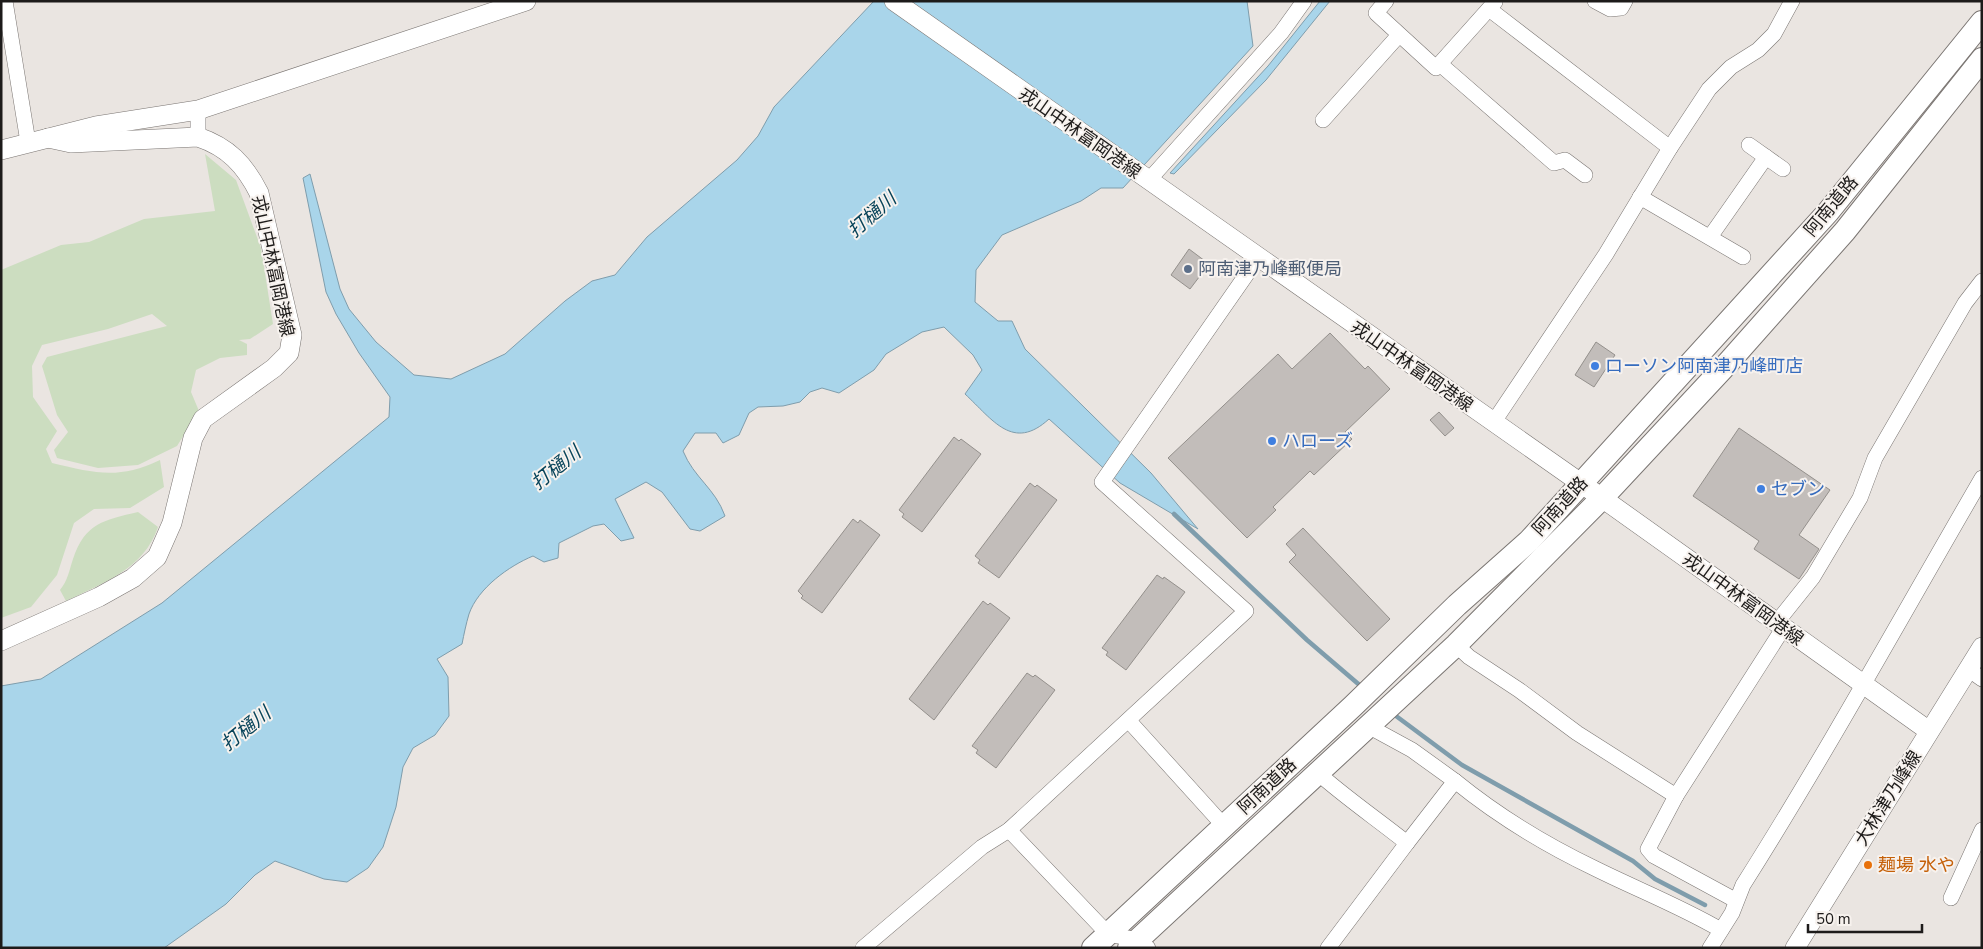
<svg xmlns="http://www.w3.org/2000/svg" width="1983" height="949" viewBox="0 0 1983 949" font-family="'Nunito Sans','Noto Sans JP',sans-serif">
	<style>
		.green { fill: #ccddc0 }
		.water { fill: #a9d5ea; stroke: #7f9dac }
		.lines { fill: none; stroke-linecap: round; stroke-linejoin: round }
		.stream { stroke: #7f9dac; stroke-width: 4.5 }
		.building { fill: #c2bdba; stroke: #94908c }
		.minor-casing { stroke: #7a7572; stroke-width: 16 }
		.major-casing { stroke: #7a7572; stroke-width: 20 }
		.highway-casing { stroke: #7a7572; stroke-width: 24 }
		.minor { stroke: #fff; stroke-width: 15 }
		.major { stroke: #fff; stroke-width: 19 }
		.highway { stroke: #fff; stroke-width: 22 }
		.service-dot { fill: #5c6f8a; stroke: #f7f2ee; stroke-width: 2 }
		.shop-dot { fill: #3f7fe0; stroke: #f7f2ee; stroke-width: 2 }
		.food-dot { fill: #e8710a; stroke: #f7f2ee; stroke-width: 2 }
		.labels { text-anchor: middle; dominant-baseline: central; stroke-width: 4; stroke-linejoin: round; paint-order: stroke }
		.street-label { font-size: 18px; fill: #1d1b1a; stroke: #f7f2ee }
		.service-label { font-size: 18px; fill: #4e5e75; stroke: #f7f2ee; text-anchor: start }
		.shop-label { font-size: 18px; fill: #366cbe; stroke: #f7f2ee; text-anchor: start }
		.food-label { font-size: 18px; fill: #c56008; stroke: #f7f2ee; text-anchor: start }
		.water-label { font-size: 19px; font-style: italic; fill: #074359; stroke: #f7f2ee }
	</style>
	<rect width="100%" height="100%" fill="#eae5e1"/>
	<g class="green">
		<path d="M 205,154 L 236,180 L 261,248 L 273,324 L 250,339 L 239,340 L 247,344 L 247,355 L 220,358 L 196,370 L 191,392 L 199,411 L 177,446 L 138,465 L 98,468 L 57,458 L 54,450 L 68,432 L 57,415 L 42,366 L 47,357 L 167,326 L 152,314 L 108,329 L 42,345 L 32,366 L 33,397 L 57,431 L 46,449 L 52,463 C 95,473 118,480 160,460 L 164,487 L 130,508 L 94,509 L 74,523 L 57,575 L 31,607 L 1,618 L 1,270 L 61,245 L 89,242 L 144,219 L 215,211 Z"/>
		<path d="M 138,512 L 158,527 C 144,569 103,583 66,601 L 60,590 C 68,580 69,571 73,559 C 85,523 104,520 138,512 Z"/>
	</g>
	<g class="water">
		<path d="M 874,1 L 1247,1 L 1253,46 L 1123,188 L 1101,188 L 1081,201 L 1002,235 L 976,270 L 975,302 L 998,321 L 1012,321 L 1025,349 L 1151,473 L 1198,529 L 1120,483 L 1049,419 C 1013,452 993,420 965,394 L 982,370 L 973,355 L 944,327 L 922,332 L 886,354 L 874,370 L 839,393 L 822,388 L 810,392 L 800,402 L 783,406 L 758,407 L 749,413 L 739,435 L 723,443 L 716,433 L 695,433 L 683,451 C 694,478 715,488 725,516 L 700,531 L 690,529 L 662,492 L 646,482 L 615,499 L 634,538 L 621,541 L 604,524 L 593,526 L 559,543 L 558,558 L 544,562 L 533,556 C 509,566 478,588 469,614 C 466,624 464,634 462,644 L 437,659 L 448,677 L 449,716 L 435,735 L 413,748 L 403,767 L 396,807 L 383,847 L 368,868 L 347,882 L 324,879 L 275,861 L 255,875 L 226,904 L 164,948 L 1,948 L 1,686 L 41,679 L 162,603 L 389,417 L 390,397 L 359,353 L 336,314 L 326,292 L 303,178 L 310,174 L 340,289 L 349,309 L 376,342 L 414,375 L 451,379 L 505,354 L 565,301 L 592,281 L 615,275 L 647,237 L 737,160 L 758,136 L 774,107 Z"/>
		<path d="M 1320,1 L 1330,1 L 1266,80 L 1174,174 L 1170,173 L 1268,66 Z"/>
	</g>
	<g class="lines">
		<g class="stream">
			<path d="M 1174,514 L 1307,640 L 1363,688"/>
			<path d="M 1392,713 L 1462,765 L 1633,861 L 1655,879 L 1705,905"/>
		</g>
	</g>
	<g class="building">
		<path d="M 1189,249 L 1209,264 L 1190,289 L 1171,275 Z"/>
		<path d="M 1330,333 L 1365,369 L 1368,366 L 1390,389 L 1345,432 L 1352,439 L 1314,475 L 1310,471 L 1273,507 L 1276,510 L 1247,538 L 1168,458 L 1278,354 L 1292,369 Z"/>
		<path d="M 1596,342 L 1615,355 L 1594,387 L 1575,375 Z"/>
		<path d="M 1439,412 L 1454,428 L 1445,436 L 1430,420 Z"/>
		<path d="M 1739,428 L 1830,490 L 1799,535 L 1819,549 L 1799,579 L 1754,549 L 1759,541 L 1693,496 Z"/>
		<path d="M 954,437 L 959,441 L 961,439 L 981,454 L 922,532 L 902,517 L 904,514 L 899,510 Z"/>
		<path d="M 1030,483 L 1035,487 L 1037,485 L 1057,500 L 999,578 L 978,563 L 980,560 L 975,556 Z"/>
		<path d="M 853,519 L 858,523 L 860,520 L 880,535 L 822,613 L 801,598 L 803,596 L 798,591 Z"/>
		<path d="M 1303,528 L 1390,619 L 1367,641 L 1289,562 L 1296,555 L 1286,544 Z"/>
		<path d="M 1157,575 L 1163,579 L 1164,577 L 1185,592 L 1126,670 L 1106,655 L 1108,652 L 1102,648 Z"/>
		<path d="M 983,601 L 988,605 L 990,603 L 1010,618 L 934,720 L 909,699 Z"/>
		<path d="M 1027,673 L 1033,677 L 1035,675 L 1055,690 L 996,768 L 976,753 L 978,750 L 972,746 Z"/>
	</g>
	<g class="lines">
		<g class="minor-casing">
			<g id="minor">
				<path d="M 5,1 L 28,142"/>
				<path d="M 1386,1 L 1376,13 L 1436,68 L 1495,2"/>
				<path d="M 1595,1 L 1610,9 L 1621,8 L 1625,1"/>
				<path d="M 1489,9 L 1670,148"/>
				<path d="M 1440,64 L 1554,163 L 1565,160 L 1585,175"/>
				<path d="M 198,110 L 198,137"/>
				<path d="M 1323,120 L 1399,35"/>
				<path d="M 1749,145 L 1783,169"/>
				<path d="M 1148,181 L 1281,33 L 1304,1"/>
				<path d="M 1640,197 L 1743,257"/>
				<path d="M 1710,237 L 1766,157"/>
				<path d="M 1493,423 L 1606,254 L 1670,148 L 1709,89 L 1731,67 L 1758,50 L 1774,34 L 1792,1"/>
				<path d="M 1777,622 L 1813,577 L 1860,498 L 1875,458 L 1965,303 L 1982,281"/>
				<path d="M 1456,645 L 1469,657 L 1519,690 L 1577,733 L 1676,796 L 1784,627"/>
				<path d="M 1968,669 L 1982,679"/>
				<path d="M 1129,721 L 1224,826"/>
				<path d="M 1368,726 L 1412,750 L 1455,781 L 1407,843"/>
				<path d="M 1318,773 C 1346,798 1377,819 1407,843 L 1328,948"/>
				<path d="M 1455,781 C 1498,816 1544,844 1594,868 C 1636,889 1680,906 1721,930"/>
				<path d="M 1676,796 L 1648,849 L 1654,856 L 1735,900"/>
				<path d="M 1009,830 L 1108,934 L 1138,940 L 1148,948"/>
				<path d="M 1951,898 L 1982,830"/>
				<path d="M 863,948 L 982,847 L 1009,830 L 1246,611 L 1102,482 L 1258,258"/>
				<path d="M 1710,948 L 1732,913 L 1743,885 C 1827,752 1903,614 1982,478"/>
			</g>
		</g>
		<g class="major-casing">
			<g id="major">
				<path d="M 894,1 L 1602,498 L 1929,731"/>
				<path d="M 1,150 L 96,126 L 198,110 L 526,1"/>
				<path d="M 1,641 L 99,597 L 133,578 L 157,557 L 172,523 L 193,438 L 203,419 L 274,368 L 289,353 L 292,335 L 259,193 C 245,165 228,147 198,137 L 71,143 L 48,138"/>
				<path d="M 1795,948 L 1982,647"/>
			</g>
		</g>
		<g class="highway-casing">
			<g id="highway">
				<path d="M 1093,948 L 1353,706 L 1457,605 L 1529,541 L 1828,212 L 1982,22"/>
				<path d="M 1129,948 L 1456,645 L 1602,498 L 1727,364 L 1845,231 L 1982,59"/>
			</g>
		</g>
		<use href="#minor" class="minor"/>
		<use href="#major" class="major"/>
		<use href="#highway" class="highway"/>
	</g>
	<circle class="service-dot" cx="1188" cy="269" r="5"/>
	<g class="shop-dot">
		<circle cx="1595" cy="366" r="5"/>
		<circle cx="1272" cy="441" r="5"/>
		<circle cx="1761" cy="489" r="5"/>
	</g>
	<circle class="food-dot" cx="1868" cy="865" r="5"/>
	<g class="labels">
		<g class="street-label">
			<text transform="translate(1080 133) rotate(35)">戎山中林富岡港線</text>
			<text transform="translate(1831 206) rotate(-50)">阿南道路</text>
			<text transform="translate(273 266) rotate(78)">戎山中林富岡港線</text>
			<text transform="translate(1412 366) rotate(35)">戎山中林富岡港線</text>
			<text transform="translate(1560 506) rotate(-48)">阿南道路</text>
			<text transform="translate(1743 599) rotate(36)">戎山中林富岡港線</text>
			<text transform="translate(1267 786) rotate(-43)">阿南道路</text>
			<text transform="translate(1888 798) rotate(-58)">大林津乃峰線</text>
		</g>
		<g class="service-label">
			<text x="1198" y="269">阿南津乃峰郵便局</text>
		</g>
		<g class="shop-label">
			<text x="1605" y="366">ローソン阿南津乃峰町店</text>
			<text x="1282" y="441">ハローズ</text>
			<text x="1771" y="489">セブン</text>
		</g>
		<g class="food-label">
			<text x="1878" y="865">麺場 水や</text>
		</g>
		<g class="water-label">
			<text transform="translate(872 215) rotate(-41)">打樋川</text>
			<text transform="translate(556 468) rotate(-39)">打樋川</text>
			<text transform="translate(246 729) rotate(-39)">打樋川</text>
		</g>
	</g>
	<rect width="1983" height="949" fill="none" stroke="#1d1b1a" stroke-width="5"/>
	<path d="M1808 924v8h114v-8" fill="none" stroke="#1d1b1a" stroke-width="2.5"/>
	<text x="1816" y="924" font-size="15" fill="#1d1b1a" stroke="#f7f2ee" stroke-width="4" paint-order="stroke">50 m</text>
</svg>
